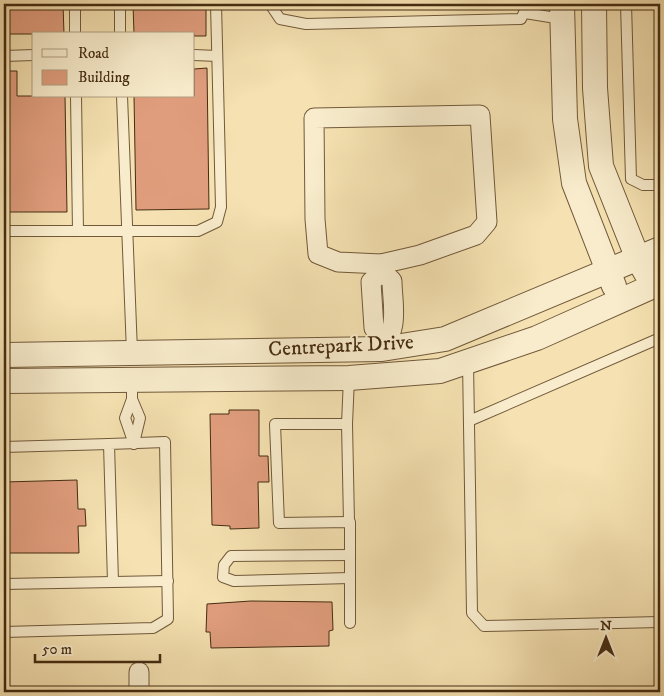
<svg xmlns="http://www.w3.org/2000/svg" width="664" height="696" viewBox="0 0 664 696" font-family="'IM FELL DW Pica',serif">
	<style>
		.building { fill: #e09d7d; stroke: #452c12 }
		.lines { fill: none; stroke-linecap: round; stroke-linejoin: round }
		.service-casing { stroke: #71593a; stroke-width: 12 }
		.minor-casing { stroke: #71593a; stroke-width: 21 }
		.tertiary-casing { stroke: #71593a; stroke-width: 26 }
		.service { stroke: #f8eccc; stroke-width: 10 }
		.minor { stroke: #f8eccc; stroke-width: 19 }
		.tertiary { stroke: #f8eccc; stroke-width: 24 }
		.labels { text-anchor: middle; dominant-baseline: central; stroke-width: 4; stroke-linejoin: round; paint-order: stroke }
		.street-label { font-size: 21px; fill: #452c12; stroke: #f8eccc }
	</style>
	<rect width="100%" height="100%" fill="#f5e1b1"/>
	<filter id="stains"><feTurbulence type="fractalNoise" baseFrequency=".004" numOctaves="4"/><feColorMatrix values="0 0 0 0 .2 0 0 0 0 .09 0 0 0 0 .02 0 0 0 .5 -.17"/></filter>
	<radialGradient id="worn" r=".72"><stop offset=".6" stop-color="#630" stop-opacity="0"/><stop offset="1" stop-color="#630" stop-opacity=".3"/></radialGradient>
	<g class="building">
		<path d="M 4,4 L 63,4 L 64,34 L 4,34 Z"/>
		<path d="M 133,4 L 206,4 L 206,36 L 194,36 L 194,34 L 134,34 Z"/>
		<path d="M 207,68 L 209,209 L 136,210 L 134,96 L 194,96 L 194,69 Z"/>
		<path d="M 4,71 L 17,71 L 17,96 L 65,96 L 67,212 L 4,212 Z"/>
		<path d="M 229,410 L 259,410 L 259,456 L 268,456 L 269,482 L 258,482 L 259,528 L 230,529 L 230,526 L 212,525 L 210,414 L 229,414 Z"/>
		<path d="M 77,480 L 78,509 L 85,509 L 86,526 L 78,526 L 79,553 L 4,553 L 4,482 Z"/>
		<path d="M 251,601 L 332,602 L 333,630 L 329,631 L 329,646 L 211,648 L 210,632 L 206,632 L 207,604 Z"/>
	</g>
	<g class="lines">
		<g class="service-casing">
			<g id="service">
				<path d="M 75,4 L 75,34"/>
				<path d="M 120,4 L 120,34"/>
				<path d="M 270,4 L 280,19 L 306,24 L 521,19 L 528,4"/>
				<path d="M 626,4 L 631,179 L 643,185 L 660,185"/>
				<path d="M 525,13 L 562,19"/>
				<path d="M 194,55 L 217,56"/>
				<path d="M 4,56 L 34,55"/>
				<path d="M 76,96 L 78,231"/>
				<path d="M 122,96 L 132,352"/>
				<path d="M 4,231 L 198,231 L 217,222 L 221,207 L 216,4"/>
				<path d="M 468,362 L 472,613 L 484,626 L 660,622"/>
				<path d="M 349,378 L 347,424 L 275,424 L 279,523 L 350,522 L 350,623"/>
				<path d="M 132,380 L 132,399 L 125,418 L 134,444"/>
				<path d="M 132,399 L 140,418 L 134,443"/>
				<path d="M 469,421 L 660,338"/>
				<path d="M 347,424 L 349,522"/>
				<path d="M 4,447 L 109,444"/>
				<path d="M 350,555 L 231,556 L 224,565 L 223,577 L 234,581 L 350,578"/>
				<path d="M 4,584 L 168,581"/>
				<path d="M 4,632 L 153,628 L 168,619 L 165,442 L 109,444 L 113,582"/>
			</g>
		</g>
		<g class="minor-casing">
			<g id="minor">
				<path d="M 480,115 L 487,222 L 476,235 L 420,255 L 381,264 L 338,262 L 318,254 L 315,219 L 314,118 Z"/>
				<path d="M 381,264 L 382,271 L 392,281 C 392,295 396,314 392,328 C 391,336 383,340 382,349"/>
				<path d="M 382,271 L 371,282 L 374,328 L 383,341"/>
				<path d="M 139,672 L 139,692"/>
			</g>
		</g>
		<g class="tertiary-casing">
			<g id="tertiary">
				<path d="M 562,4 L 565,119 L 574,183 L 614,286"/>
				<path d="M 594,4 L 595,88 L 601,166 L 638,259 L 646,273"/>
				<path d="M 4,355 L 382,349 L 445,339 L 660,249"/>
				<path d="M 4,381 L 349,378 L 440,371 L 537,338 L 660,283"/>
			</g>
		</g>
		<use href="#service" class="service"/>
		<use href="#minor" class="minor"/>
		<use href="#tertiary" class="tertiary"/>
	</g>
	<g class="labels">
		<g class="street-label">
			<text transform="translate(341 346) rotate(-3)">Centrepark Drive</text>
		</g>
	</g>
	<rect width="664" height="696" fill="none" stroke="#f5e1b1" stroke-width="20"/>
	<rect x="5" y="5" width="654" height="686" fill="none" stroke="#452c12" stroke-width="2.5"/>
	<rect x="10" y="10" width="644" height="676" fill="none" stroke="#452c12"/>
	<rect x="32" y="32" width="162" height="65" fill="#f8eccc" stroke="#b09f82"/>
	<rect x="42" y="49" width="25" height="8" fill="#f8eccc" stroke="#b09f82"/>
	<text x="78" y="58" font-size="15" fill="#452c12">Road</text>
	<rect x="42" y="70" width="25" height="15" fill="#e09d7d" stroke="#b09f82"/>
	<text x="78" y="82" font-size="15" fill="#452c12">Building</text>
	<g transform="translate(606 638)" stroke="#f8eccc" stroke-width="4" paint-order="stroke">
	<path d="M0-4L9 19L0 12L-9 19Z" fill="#452c12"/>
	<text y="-8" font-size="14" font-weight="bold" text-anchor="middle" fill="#452c12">N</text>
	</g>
	<path d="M35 654v8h125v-8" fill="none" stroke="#452c12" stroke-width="2.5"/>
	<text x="42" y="654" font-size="15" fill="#452c12" stroke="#f8eccc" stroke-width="4" paint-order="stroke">50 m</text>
	<rect width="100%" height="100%" filter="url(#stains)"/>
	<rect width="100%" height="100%" fill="url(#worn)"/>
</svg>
